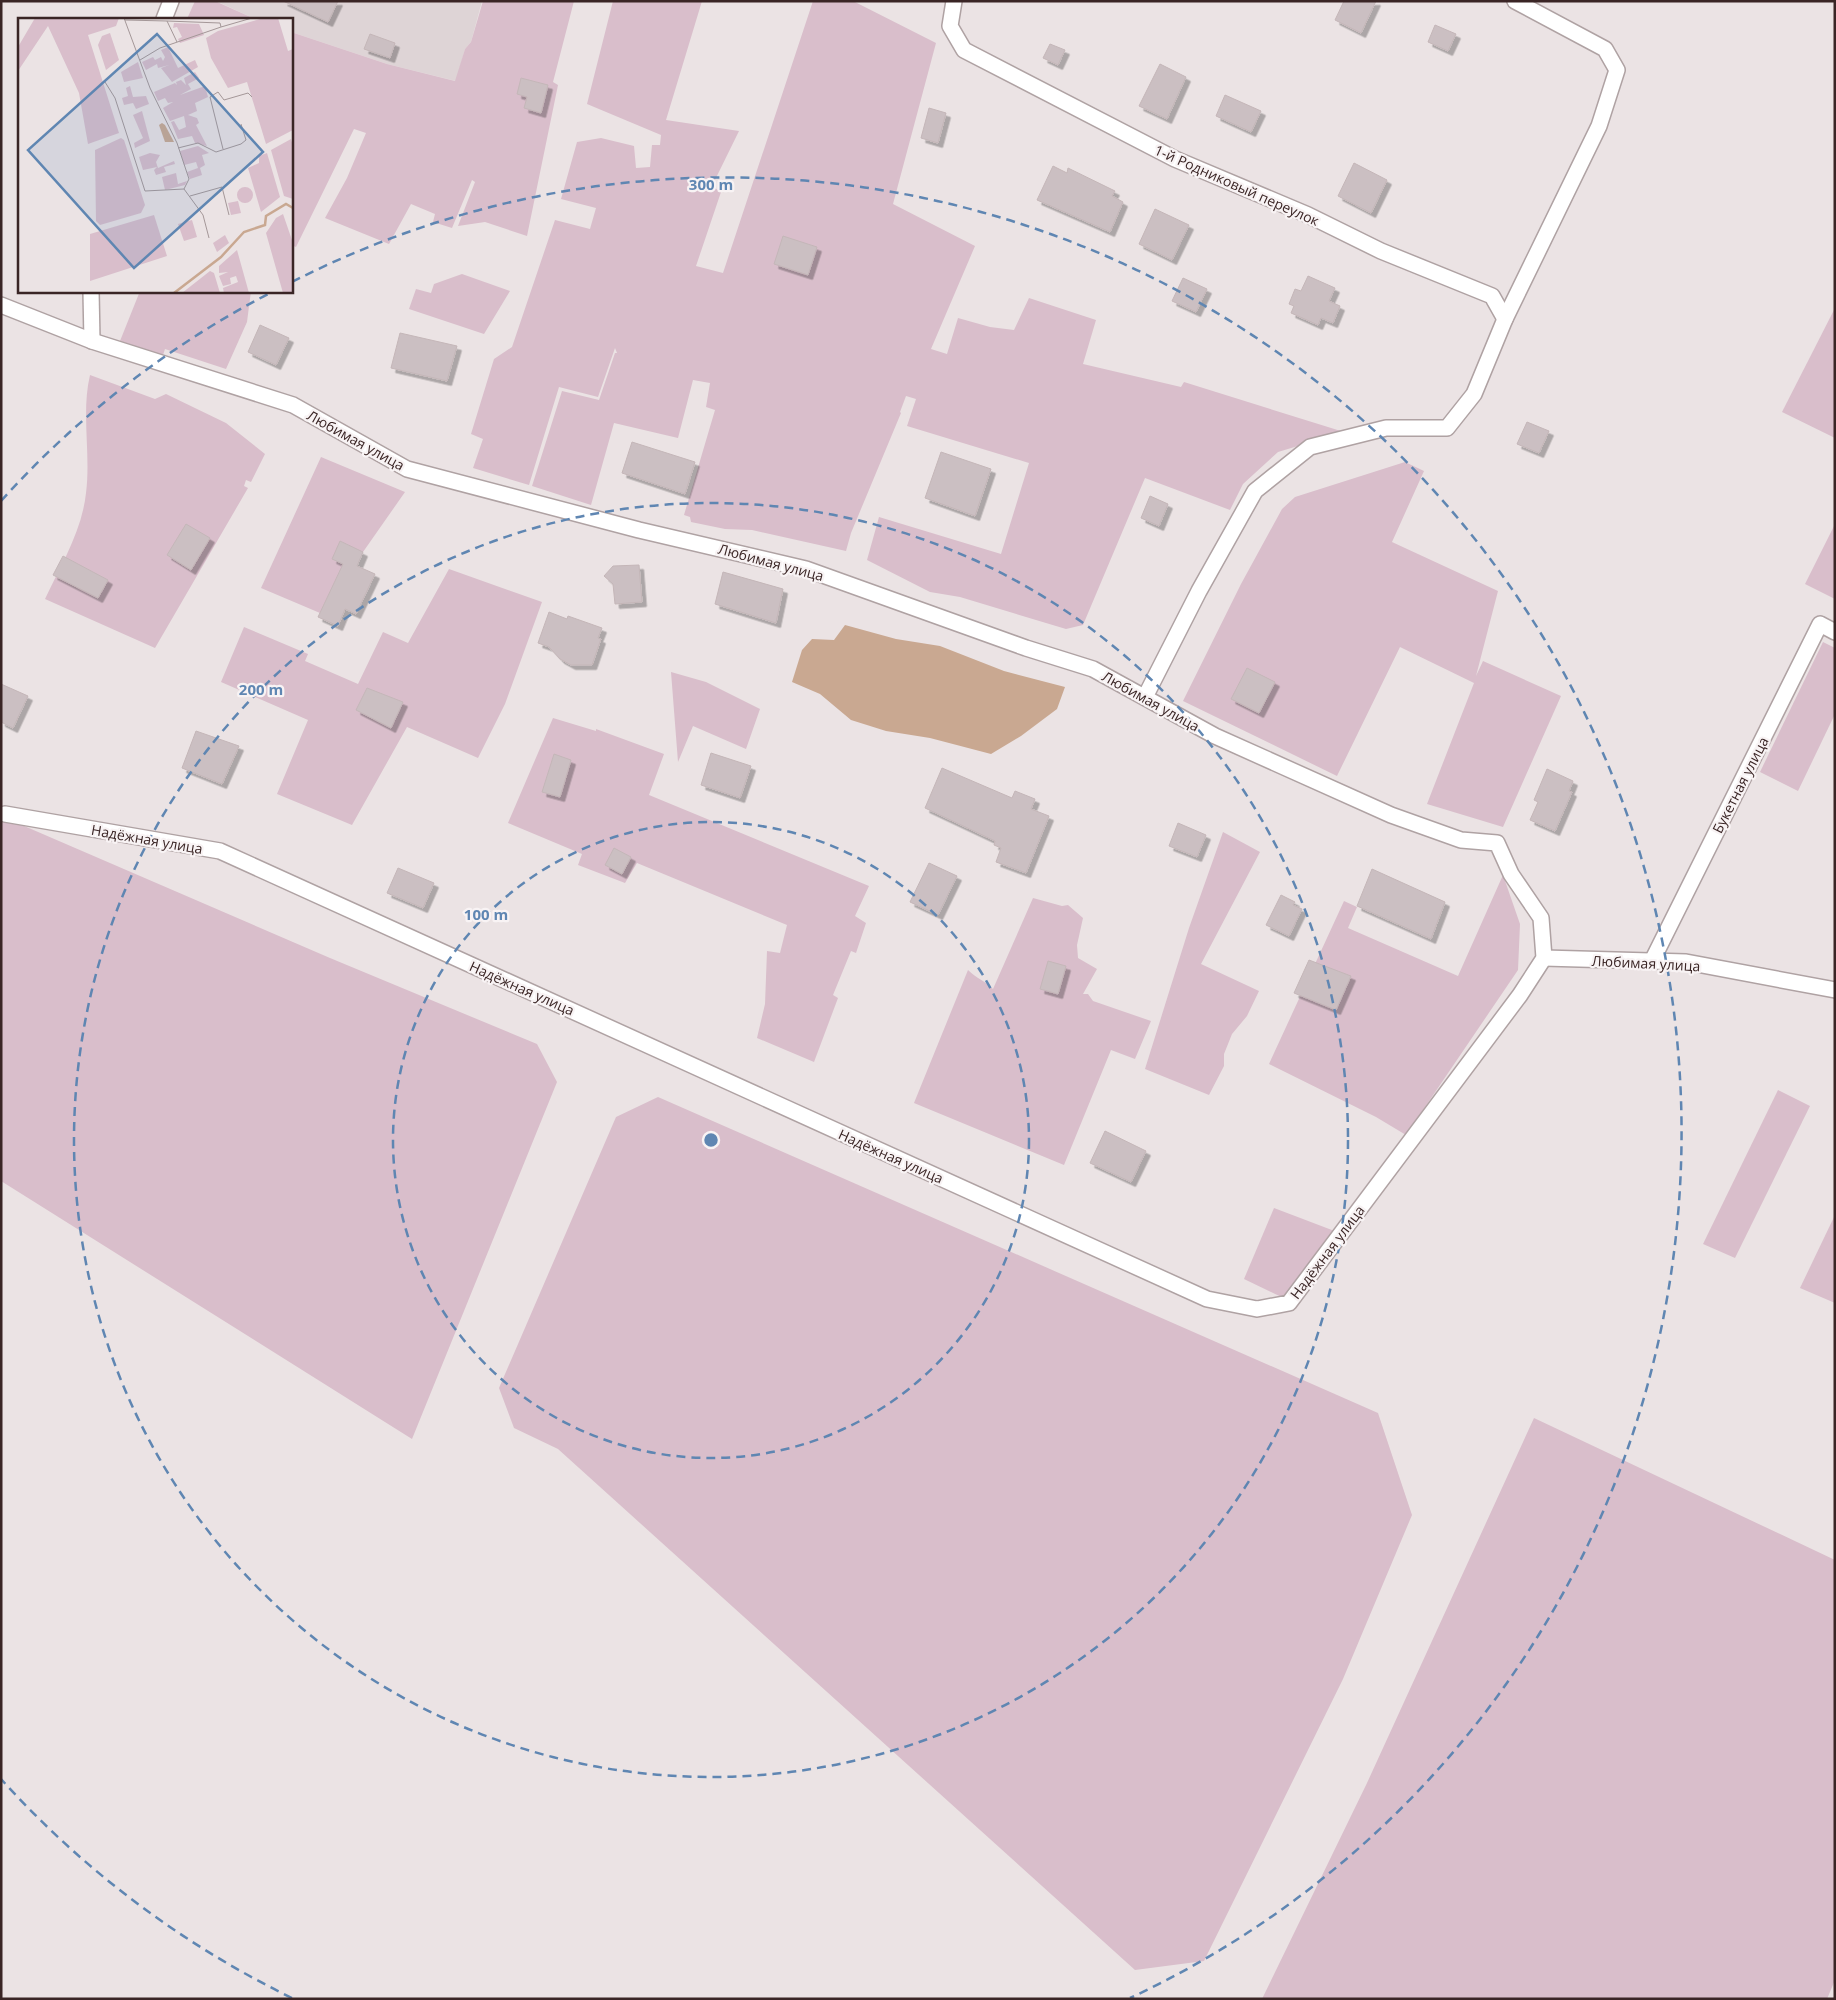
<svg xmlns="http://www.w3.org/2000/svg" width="1836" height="2000" viewBox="0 0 1836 2000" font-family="'Open Sans',sans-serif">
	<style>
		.built { fill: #ded4d6 }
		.green { fill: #d9becb }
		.water { fill: #c9a891 }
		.building { fill: #cbbfc2; stroke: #c4b6b8; filter: url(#shadow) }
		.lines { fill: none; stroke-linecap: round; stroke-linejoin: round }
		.minor-casing { stroke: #afa2a3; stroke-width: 18 }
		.minor { stroke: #fff; stroke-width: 15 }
		.ring { fill: none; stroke: #5f86b2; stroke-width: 2.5; stroke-dasharray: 9 6 }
		.labels { text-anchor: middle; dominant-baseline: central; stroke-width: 4.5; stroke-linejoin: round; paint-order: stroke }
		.street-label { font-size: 14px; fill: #3a2525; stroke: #f8f3f4 }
		.inset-river { fill: none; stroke: #c9a891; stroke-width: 2.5 }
		.inset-road { fill: none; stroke: #a49798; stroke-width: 1 }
		.view { fill: #5f86b2; fill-opacity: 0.15; stroke: #5f86b2; stroke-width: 2.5 }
		.inset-edge { fill: none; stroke: #3a2525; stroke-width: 2.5 }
		.centre { fill: #5f86b2; stroke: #f8f3f4; stroke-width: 2.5 }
		.ring-label { font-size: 15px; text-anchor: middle; font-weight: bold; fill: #5f86b2; stroke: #f8f3f4; stroke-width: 4.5; stroke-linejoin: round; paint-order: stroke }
	</style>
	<defs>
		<filter id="shadow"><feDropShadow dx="4.5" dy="4.5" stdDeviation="0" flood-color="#0004"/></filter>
	</defs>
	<rect width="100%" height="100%" fill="#ebe3e4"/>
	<path class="built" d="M 216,1 L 482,1 L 471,42 L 465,49 L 456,81 L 387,64 L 291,32 L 291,19 L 255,19 Z"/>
	<g class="green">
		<path d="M 195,1 L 215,1 L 255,19 L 187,19 Z"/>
		<path d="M 483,1 L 574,1 L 553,82 L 558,85 L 527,236 L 485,222 L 458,226 L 475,182 L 472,180 L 452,228 L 433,222 L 435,214 L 411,204 L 389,244 L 325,218 L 347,178 L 366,133 L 354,129 L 296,247 L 291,245 L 291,32 L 387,64 L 455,81 L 465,49 L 471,42 Z"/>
		<path d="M 613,1 L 702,1 L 666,120 L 739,131 L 712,186 L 721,192 L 696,266 L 723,273 L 813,1 L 853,1 L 936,43 L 893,204 L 975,246 L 931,349 L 947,354 L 958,318 L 990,327 L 1014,330 L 1029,298 L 1096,320 L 1083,364 L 1181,387 L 1184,382 L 1344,432 L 1278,452 L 1243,484 L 1230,510 L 1145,478 L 1083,625 L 1066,629 L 960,597 L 930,592 L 867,560 L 879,517 L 1001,554 L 1029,463 L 907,426 L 916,399 L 906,396 L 900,412 L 901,413 L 851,533 L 846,551 L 752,530 L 725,529 L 691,522 L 690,517 L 684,515 L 715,410 L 706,407 L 710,383 L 693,380 L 678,438 L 614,423 L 591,505 L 532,486 L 562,391 L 599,400 L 615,353 L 617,353 L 615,348 L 598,397 L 559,387 L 529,485 L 473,468 L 483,439 L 471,434 L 494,359 L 512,347 L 555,220 L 590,229 L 596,208 L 561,199 L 577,142 L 601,138 L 634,146 L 636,168 L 650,167 L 652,145 L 660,145 L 661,135 L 587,104 Z"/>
		<path d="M 462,274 L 510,291 L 484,334 L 409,309 L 416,289 L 431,293 L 434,284 Z"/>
		<path d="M 140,291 L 251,291 L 247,322 L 226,369 L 165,349 L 162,358 L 120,341 Z"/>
		<path d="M 1835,308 L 1835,438 L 1782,412 Z"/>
		<path d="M 90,375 L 155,399 L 166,394 L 226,423 L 265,454 L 251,482 L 246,480 L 244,486 L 248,488 L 155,648 L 45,599 C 61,565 82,531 86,493 C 91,454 81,413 90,375 Z"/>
		<path d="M 321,457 L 405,492 L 363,552 L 345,592 L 320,613 L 261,588 Z"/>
		<path d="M 1405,462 L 1424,471 L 1392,542 L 1498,591 L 1476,676 L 1483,661 L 1561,696 L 1503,827 L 1427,804 L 1474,683 L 1400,647 L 1337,776 L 1183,701 L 1241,584 L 1282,509 L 1295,497 Z"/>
		<path d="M 1835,524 L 1835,599 L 1805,584 Z"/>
		<path d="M 449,569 L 542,602 L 505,704 L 478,758 L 407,727 L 352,825 L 277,794 L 308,720 L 221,682 L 244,627 L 308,654 L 305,661 L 358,684 L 383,632 L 408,643 Z"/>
		<path d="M 1823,642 L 1835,648 L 1835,714 L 1798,791 L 1760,772 Z"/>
		<path d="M 671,672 L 706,682 L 760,709 L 746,749 L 693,726 L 678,762 Z"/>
		<path d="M 553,718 L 596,731 L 596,729 L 664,754 L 649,795 L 869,886 L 855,916 L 866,923 L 856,953 L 851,951 L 833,995 L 838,998 L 814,1062 L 757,1038 L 765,1004 L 767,951 L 780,953 L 787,925 L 637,863 L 625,883 L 578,865 L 582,854 L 508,823 Z"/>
		<path d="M 1,816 L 330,958 L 537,1044 L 557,1082 L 412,1439 L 1,1181 Z"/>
		<path d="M 1223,832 L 1260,852 L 1201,964 L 1259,991 L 1247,1016 L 1232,1034 L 1224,1054 L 1224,1066 L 1209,1095 L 1145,1069 L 1189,928 Z"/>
		<path d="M 1503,875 L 1520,924 L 1518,970 L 1406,1135 L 1376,1117 L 1269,1064 L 1344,901 L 1357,907 L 1348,928 L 1458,976 Z"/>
		<path d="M 1033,898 L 1062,906 L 1068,905 L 1083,918 L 1077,945 L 1078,958 L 1097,969 L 1083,994 L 1088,994 L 1093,1001 L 1151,1021 L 1135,1059 L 1111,1050 L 1064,1165 L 914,1103 L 968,970 C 976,978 985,981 993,989 Z"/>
		<path d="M 1778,1090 L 1810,1106 L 1735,1258 L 1703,1244 Z"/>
		<path d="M 658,1097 L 1378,1413 L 1412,1515 L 1343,1679 L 1204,1961 L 1135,1970 L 558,1449 L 514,1428 L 499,1388 L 616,1117 Z"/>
		<path d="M 1274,1208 L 1345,1235 L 1294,1303 L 1244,1279 Z"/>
		<path d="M 1835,1215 L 1835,1303 L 1800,1288 Z"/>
		<path d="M 1534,1418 L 1835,1560 L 1835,1980 L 1827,1999 L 1262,1999 L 1367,1783 Z"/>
	</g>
	<path class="water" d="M 845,625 L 896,639 L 940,646 L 1004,671 L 1065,687 L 1057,709 L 1021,736 L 991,754 L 930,738 L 886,731 L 851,720 L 820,694 L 792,682 L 802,650 L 812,639 L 834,640 Z"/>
	<g class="building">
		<path d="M 283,1 L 338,1 L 328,22 Z"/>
		<path d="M 1344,1 L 1376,1 L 1361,33 L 1335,20 Z"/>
		<path d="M 1435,25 L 1456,34 L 1448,51 L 1428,42 Z"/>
		<path d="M 370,34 L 395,43 L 390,58 L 364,49 Z"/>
		<path d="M 1050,44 L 1065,50 L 1058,65 L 1043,58 Z"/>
		<path d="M 1160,64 L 1186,77 L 1167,119 L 1139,106 Z"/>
		<path d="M 521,78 L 548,85 L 541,113 L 524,108 L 527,97 L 517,94 Z"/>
		<path d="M 1225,95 L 1261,111 L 1251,132 L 1216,116 Z"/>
		<path d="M 929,108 L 946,113 L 938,143 L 921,138 Z"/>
		<path d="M 1354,163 L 1387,180 L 1371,213 L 1338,196 Z"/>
		<path d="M 1053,166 L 1067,173 L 1068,168 L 1115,191 L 1112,196 L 1123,202 L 1110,232 L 1037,200 Z"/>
		<path d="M 1155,209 L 1189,225 L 1172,260 L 1139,244 Z"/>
		<path d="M 783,236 L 817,247 L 808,275 L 774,264 Z"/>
		<path d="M 1308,276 L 1335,288 L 1329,301 L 1340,306 L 1333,323 L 1321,318 L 1318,325 L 1291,313 L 1294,306 L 1289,304 L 1295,289 L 1301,291 Z"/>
		<path d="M 1183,278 L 1207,289 L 1196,312 L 1172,301 Z"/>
		<path d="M 260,325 L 289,338 L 276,365 L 248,352 Z"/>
		<path d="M 400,333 L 457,346 L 447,381 L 391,368 Z"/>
		<path d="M 1527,422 L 1549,431 L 1539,453 L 1517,444 Z"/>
		<path d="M 632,442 L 695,462 L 685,494 L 622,473 Z"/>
		<path d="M 941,452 L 991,469 L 975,516 L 925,498 Z"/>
		<path d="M 1150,496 L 1168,504 L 1159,526 L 1141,518 Z"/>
		<path d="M 186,524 L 210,538 L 191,570 L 167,555 Z"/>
		<path d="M 340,541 L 363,552 L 357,566 L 375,574 L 356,614 L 345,609 L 338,626 L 318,617 L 343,564 L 332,559 Z"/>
		<path d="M 63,556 L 108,580 L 98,598 L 53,575 Z"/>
		<path d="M 639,565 L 642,602 L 615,604 L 613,584 L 604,576 L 613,566 Z"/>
		<path d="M 723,572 L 783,589 L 776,623 L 715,604 Z"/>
		<path d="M 549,612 L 567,619 L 568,616 L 602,628 L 598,638 L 601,639 L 592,665 L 571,665 L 560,659 L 549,647 L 538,643 Z"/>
		<path d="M 1247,668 L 1275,682 L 1259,713 L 1231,699 Z"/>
		<path d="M 1,684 L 28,696 L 13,728 L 1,722 Z"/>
		<path d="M 367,688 L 403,702 L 391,728 L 356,710 Z"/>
		<path d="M 196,731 L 239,746 L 222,784 L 182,768 Z"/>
		<path d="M 711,753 L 751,766 L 740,798 L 701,785 Z"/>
		<path d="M 554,754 L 571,760 L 560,797 L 542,792 Z"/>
		<path d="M 942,768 L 1012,798 L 1015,791 L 1035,799 L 1031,809 L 1049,816 L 1026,873 L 996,862 L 1001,848 L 994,845 L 995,841 L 925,808 Z"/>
		<path d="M 1547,769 L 1573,781 L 1569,791 L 1572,792 L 1555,831 L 1530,820 L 1538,802 L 1534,800 Z"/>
		<path d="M 1178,823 L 1206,835 L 1197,857 L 1169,846 Z"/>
		<path d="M 614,848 L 631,857 L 622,874 L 605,865 Z"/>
		<path d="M 929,863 L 957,876 L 938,915 L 910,902 Z"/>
		<path d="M 398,868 L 434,883 L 423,908 L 387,893 Z"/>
		<path d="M 1372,869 L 1445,902 L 1431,939 L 1357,906 Z"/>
		<path d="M 1281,895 L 1295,902 L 1293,905 L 1302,909 L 1289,936 L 1266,925 Z"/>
		<path d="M 1309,960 L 1351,976 L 1336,1010 L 1294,993 Z"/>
		<path d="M 1048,961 L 1066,966 L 1058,994 L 1040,989 Z"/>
		<path d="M 1105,1131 L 1146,1151 L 1131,1182 L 1090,1163 Z"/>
	</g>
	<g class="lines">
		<g class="minor-casing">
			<g id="minor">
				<path d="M 954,1 L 950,26 L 964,50 L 1175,159 L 1308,215 L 1381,251 L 1492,296 L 1505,319"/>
				<path d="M 164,19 L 171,1"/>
				<path d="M 91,291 L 92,341"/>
				<path d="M 1,305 L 92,341 L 293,405 L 407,469 L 639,530 L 806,569 L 1026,648 L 1093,669 L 1215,736 L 1391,815 L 1461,840 L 1497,843 L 1511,874 L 1541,918 L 1544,958 L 1520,995 L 1289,1303 L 1257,1309 L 1207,1299 L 220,851 L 5,814"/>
				<path d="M 1145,697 L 1199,591 L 1255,491 L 1310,447 L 1386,428 L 1447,428 L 1474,394 L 1505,319 L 1599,126 L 1617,70 L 1605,49 L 1515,1"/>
				<path d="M 1544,958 L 1686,962 L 1835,990"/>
				<path d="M 1652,961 L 1820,624 L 1835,632"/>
			</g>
		</g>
		<use href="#minor" class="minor"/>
	</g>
	<g class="ring">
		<circle cx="711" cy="1140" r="318"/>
		<circle cx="711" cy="1140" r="637"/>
		<path d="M292 1998A955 955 0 0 1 1 1779M1 501A955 955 0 0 1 270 293M292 282A955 955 0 1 1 1130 1998"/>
	</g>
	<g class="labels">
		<g class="street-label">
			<text transform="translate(1237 185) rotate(24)">1-й Родниковый переулок</text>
			<text transform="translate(356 440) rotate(29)">Любимая улица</text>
			<text transform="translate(771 562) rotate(15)">Любимая улица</text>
			<text transform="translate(1151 701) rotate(29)">Любимая улица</text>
			<text transform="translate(1740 785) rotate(-63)">Букетная улица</text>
			<text transform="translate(147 839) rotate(10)">Надёжная улица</text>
			<text transform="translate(1646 963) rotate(3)">Любимая улица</text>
			<text transform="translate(522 988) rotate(24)">Надёжная улица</text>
			<text transform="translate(891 1156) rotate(24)">Надёжная улица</text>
			<text transform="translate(1327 1252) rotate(-53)">Надёжная улица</text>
		</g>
	</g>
	<g transform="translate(18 18)">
		<rect width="275" height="275" fill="#ebe3e4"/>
		<path d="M 17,0 L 101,0 L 98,8 L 70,17 L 101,115 L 70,126 L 61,75 L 30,8 L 0,53 L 0,29 ZM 246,0 L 260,0 L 270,33 L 275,31 L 275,112 L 248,126 L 229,64 L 210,70 L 193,40 L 188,20 L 200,13 ZM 156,5 L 181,6 L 186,17 L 162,25 L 160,21 L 164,19 L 159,9 L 155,10 ZM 92,15 L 101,42 L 88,52 L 80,27 L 84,18 ZM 150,29 L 160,50 L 177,42 L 180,49 L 154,64 L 143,50 L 151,47 L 140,50 L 139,46 L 128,52 L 124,44 L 135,39 L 137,42 L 143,39 L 145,43 L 147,39 L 143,32 ZM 120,44 L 125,60 L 106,64 L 103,54 ZM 177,54 L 181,60 L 170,66 L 173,71 L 162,77 L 187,68 L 190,79 L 177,85 L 179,93 L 170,97 L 179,100 L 181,105 L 178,107 L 189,128 L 177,125 L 174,118 L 160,121 L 153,104 L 156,103 L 161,112 L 168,109 L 166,98 L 152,103 L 145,90 L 155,84 L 150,85 L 147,80 L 140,83 L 136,74 L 157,65 L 159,67 L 158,64 L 163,62 L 168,67 L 166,60 ZM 112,68 L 115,79 L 128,78 L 131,86 L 118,91 L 115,85 L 106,87 L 104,80 L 110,78 L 108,70 ZM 124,93 L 132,123 L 117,130 L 116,125 L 125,120 L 115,97 ZM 103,120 L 106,122 L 127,187 L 123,195 L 82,207 L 78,203 L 77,132 ZM 273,121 L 275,128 L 275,181 L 266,178 L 253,132 ZM 180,128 L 191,135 L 184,137 L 187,147 L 182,150 L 184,157 L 172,161 L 169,154 L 180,150 L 178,144 L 166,147 L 162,133 ZM 132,135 L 142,137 L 138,144 L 140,150 L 156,143 L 157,146 L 146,149 L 148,154 L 138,157 L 136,152 L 139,149 L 125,152 L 121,139 ZM 249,135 L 262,179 L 243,194 L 230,150 L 241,145 L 241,138 ZM 158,155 L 160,166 L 169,163 L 167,167 L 147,172 L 144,159 ZM219 177a8 8 0 1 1 16 0a8 8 0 1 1-16 0ZM 220,183 L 223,195 L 213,197 L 210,185 ZM 265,196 L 275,225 L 275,275 L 265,275 L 248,215 L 258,200 ZM 136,197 L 149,238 L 72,263 L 72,216 ZM 174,202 L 179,219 L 166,223 L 160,206 ZM 207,217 L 211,225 L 199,234 L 195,225 ZM 219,232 L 231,275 L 206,275 L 205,270 L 220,264 L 218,258 L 212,260 L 213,266 L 205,268 L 201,258 L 210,254 L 201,255 L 201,248 ZM 192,253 L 196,255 L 202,275 L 164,275 Z" fill="#d9becb"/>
		<path d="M 144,105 L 147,107 L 156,124 L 147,124 L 141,107 Z" fill="#c9a891"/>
		<path class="inset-river" d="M 156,275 L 203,239 L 226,214 L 247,207 L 248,198 L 268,186 L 275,190"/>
		<path class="inset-road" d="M 107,2 L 149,3 L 159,24M 203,9 L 234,0M 122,42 L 142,30 L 203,9 L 202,5 L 149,3M 87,64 L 97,80 L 127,173 L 166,171 L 171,161 L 159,125 L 132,70 L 106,0M 160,130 L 180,125 L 198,134 L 223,126 L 228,122 L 223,106M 205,131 L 192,79 L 200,74 L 206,82 L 230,75 L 234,79M 166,171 L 185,197 L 191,220M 172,178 L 204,169 L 211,197"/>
		<path class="view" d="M 139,16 L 245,134 L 116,250 L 10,132 Z"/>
		<rect width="275" height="275" class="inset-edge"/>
	</g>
	<circle cx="711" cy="1140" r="8" class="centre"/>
	<g class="ring-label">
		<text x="711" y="190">300 m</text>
		<text x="261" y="695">200 m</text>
		<text x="486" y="920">100 m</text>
	</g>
	<rect width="1836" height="2000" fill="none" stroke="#3a2525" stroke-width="5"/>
</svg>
